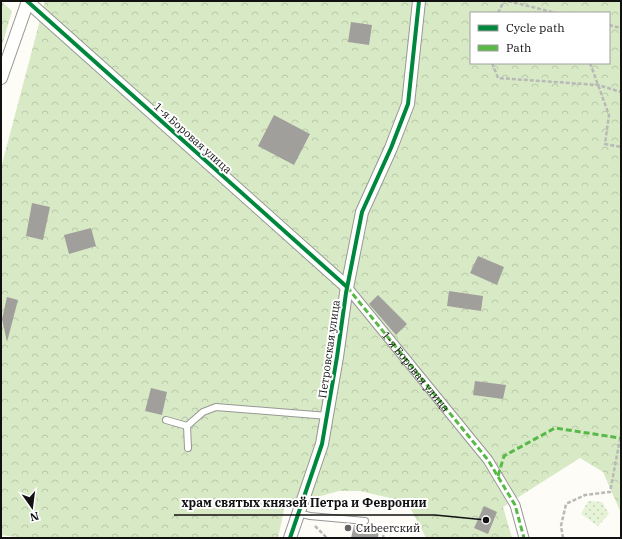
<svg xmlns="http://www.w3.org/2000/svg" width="622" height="539" viewBox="0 0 622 539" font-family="'IBM Plex Serif',serif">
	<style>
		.forest { fill: url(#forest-crowns); fill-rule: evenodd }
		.park { fill: url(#park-dots) }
		.building { fill: #a19f9c }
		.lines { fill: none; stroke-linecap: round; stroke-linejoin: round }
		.service-casing { stroke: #979795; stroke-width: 8 }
		.pedestrian-casing { stroke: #979795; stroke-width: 11 }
		.minor-casing { stroke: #979795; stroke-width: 14 }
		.path { stroke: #b9b9b8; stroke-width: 2.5; stroke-dasharray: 4 2; stroke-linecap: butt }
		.service { stroke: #fffffe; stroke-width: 6 }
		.pedestrian { stroke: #fffffe; stroke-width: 9 }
		.minor { stroke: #fffffe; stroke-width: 12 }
		.quiet { stroke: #58b947; stroke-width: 3; stroke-dasharray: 6 3; stroke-linecap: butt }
		.cycleway-casing { stroke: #fff; stroke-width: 6 }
		.cycleway { stroke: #00873e; stroke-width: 4 }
		.poi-dot { fill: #646362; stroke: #fff; stroke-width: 1.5 }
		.labels { text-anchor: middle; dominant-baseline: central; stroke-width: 4; stroke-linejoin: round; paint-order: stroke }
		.street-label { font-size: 11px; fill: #111; stroke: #fff }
		.poi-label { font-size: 11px; fill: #111; stroke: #fff; text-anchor: start }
		.leader { fill: none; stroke: #111; stroke-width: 1.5 }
		.callout-dot { fill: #111; stroke: #fff; stroke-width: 1.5 }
		.callout-label { font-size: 12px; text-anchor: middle; font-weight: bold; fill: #111; stroke: #fff; stroke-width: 4; stroke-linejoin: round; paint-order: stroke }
	</style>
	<defs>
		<pattern id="forest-crowns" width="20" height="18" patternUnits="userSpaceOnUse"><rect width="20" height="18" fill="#d8eac5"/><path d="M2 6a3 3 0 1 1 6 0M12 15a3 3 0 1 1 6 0" fill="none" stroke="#b8c8a8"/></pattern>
		<pattern id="park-dots" width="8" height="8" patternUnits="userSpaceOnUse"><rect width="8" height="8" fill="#e7f3d7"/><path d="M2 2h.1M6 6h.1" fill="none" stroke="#c5cfb8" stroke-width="1.8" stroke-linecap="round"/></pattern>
	</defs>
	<rect width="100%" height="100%" fill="#fdfcf7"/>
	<g class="forest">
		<path d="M 1,1 L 12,11 L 1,49 Z"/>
		<path d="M 45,1 L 621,1 L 621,513 L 603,472 L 580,458 L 503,507 L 512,538 L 426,538 L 407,502 L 360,491 L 339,491 L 285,506 L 278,538 L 23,538 L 1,535 L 1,168 ZM 471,13 L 609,13 L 609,63 L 471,63 Z"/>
	</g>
	<path class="park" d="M 588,501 L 602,502 L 609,514 L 598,526 L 581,514 Z"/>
	<g class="building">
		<path d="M 351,22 L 372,25 L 369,45 L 348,42 Z"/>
		<path d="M 274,115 L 310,134 L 294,165 L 258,146 Z"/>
		<path d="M 32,203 L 50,207 L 43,240 L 26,236 Z"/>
		<path d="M 91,228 L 96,246 L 69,254 L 64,235 Z"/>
		<path d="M 478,256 L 504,267 L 497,285 L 470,273 Z"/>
		<path d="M 449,291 L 483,296 L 481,311 L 447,306 Z"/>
		<path d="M 378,295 L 407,324 L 396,335 L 369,304 Z"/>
		<path d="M 7,297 L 18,300 L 7,342 L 2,319 Z"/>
		<path d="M 475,381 L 506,385 L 503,399 L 473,395 Z"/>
		<path d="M 151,388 L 167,392 L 162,415 L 145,411 Z"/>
		<path d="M 484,506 L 497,512 L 488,534 L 474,528 Z"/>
		<path d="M 354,525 L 379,529 L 378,538 L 351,538 Z"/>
	</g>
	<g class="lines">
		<g class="service-casing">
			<g id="service">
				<path d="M 166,420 L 187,426"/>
				<path d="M 188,448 L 187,426 L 203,412 L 216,407 L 328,416"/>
				<path d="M 298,513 L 310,516 L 365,521"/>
			</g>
		</g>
		<g class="pedestrian-casing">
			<g id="pedestrian">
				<path id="s1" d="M 347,287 L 488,460 L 515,505 L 524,538"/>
			</g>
		</g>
		<g class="minor-casing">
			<g id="minor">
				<path d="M 27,1 L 347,287"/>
				<path d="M 1,78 L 28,1"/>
				<path d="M 290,538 L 322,444 L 337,357 L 346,293 L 362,212 L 391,148 L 408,104 L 419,1"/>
			</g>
		</g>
		<g class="path">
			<path d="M 508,1 L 556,13"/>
			<path d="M 498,13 L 504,1"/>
			<path d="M 609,25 L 621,28"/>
			<path d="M 492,63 L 498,78 L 598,85 L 621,92"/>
			<path d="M 590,63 L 609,115 L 605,144 L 621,147"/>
			<path d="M 372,525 L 384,530 L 383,538"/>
			<path d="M 315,526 L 327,538"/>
			<path d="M 563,538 L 561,526 L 566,504 L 585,495 L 610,492 L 621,434"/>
		</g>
		<use href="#service" class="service"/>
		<use href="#pedestrian" class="pedestrian"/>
		<use href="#minor" class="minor"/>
		<g class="quiet">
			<path d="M 347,287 L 488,460 L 515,505 L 524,538"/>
			<path d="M 498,476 L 504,456 L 555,428 L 620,438"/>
		</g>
		<g class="cycleway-casing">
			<g id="cycleway">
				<path d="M 27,1 L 347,287"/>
				<path d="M 290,538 L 322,444 L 337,357 L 346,293 L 362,212 L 391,148 L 408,104 L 419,1"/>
			</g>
		</g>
		<use href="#cycleway" class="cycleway"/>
	</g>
	<circle class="poi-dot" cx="348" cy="528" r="4"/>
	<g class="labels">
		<g class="street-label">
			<text transform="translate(193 138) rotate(42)">1-я Боровая улица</text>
			<text transform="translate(329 349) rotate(-82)">Петровская улица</text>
			<text stroke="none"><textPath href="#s1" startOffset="109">1-я Боровая улица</textPath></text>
		</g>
		<g class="poi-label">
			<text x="356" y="528">Сиbeerский</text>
		</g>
	</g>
	<path class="leader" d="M486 520L435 515H174"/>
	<circle class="callout-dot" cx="486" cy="520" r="4"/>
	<g class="callout-label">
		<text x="304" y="507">храм святых князей Петра и Февронии</text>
	</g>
	<rect width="622" height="539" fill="none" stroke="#111111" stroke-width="4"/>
	<rect x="470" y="12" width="140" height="52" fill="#ffffff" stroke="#a0a0a0"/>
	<rect x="478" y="25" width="20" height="6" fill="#00873e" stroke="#a0a0a0"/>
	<text x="506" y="32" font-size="12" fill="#111111">Cycle path</text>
	<rect x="478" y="45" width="20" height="6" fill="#58b947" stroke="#a0a0a0"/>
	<text x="506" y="52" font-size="12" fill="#111111">Path</text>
	<g transform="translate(32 507) rotate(166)" stroke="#ffffff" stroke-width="3" paint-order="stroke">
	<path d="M0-3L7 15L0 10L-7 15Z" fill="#111111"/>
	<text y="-6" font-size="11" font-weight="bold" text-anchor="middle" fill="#111111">N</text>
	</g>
</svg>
